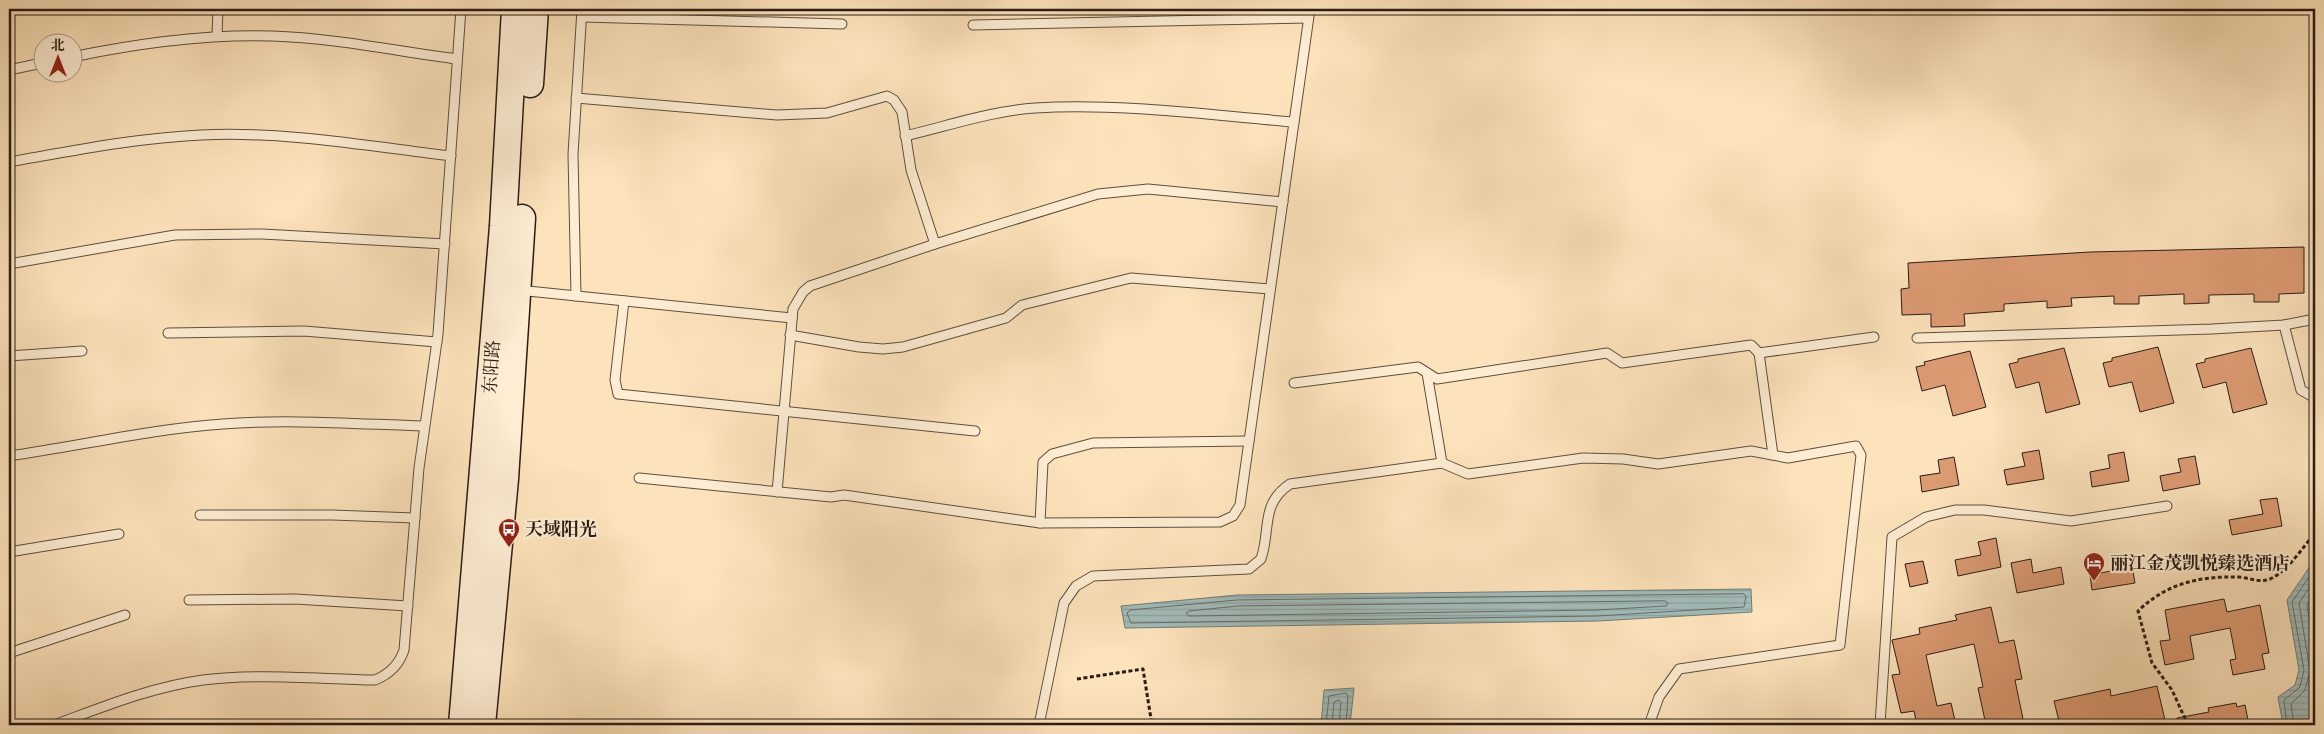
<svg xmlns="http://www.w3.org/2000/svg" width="2324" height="734" viewBox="0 0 2324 734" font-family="Cardo,'Noto Serif SC',serif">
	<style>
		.water { fill: url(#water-rules); stroke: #727c78 }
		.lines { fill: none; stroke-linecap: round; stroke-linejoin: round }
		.shore { stroke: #666c68; stroke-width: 1 }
		.building { fill: #dd9b74; stroke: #2a1c15 }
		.service-casing { stroke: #5f4e3f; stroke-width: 11 }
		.secondary-casing { stroke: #2a1c15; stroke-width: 29 }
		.path { stroke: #2a1c15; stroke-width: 3; stroke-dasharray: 4 2.5; stroke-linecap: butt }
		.service { stroke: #feedd3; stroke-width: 9 }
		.secondary { stroke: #feedd3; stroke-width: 26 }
		.labels { text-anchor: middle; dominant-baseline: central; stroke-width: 4.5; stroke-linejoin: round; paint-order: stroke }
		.street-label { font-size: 18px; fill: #2a1c15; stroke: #feedd3 }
		.poi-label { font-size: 18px; font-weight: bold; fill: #2a1c15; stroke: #feedd3; text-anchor: start }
	</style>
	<defs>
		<pattern id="water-rules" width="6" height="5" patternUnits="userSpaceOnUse" patternTransform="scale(1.25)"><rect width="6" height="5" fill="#a2bcba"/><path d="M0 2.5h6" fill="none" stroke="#8ca19f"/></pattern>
	</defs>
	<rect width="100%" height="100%" fill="#fde3bc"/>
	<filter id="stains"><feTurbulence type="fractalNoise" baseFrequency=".004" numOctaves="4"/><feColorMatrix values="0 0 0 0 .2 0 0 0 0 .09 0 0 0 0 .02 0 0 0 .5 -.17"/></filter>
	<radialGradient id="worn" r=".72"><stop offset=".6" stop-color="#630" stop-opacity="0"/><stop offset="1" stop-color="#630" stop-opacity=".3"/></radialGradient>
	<g class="water">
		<path d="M 2315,559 L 2315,725 L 2283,725 L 2278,697 L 2295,685 L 2299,670 L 2287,600 Z"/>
		<path d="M 1751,589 L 1752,612 L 1598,621 L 1125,628 L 1121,606 L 1237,595 Z"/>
		<path d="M 1354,688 L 1350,725 L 1321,725 L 1324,690 Z"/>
	</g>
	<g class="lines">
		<g class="shore">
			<path d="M 2315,592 L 2307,605 L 2315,655"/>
			<path d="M 1744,594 L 1746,596 L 1744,607 L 1597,616 L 1131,623 L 1127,613 L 1130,610 L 1237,600 Z"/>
			<path d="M 1665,601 L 1668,603 L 1666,606 L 1597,610 L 1189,616 L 1186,613 L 1189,611 L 1238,606 Z"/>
			<path d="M 1326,725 L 1329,696 L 1346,693 L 1348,696 L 1346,725"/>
			<path d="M 1332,725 L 1334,702 L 1339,700 L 1341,703 L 1339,725"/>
			<path d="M 2287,725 L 2284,700 L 2300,687 L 2304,670 L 2292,602 L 2315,568"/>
			<path d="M 2294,725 L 2291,704 L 2305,690 L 2310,671 L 2299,603 L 2315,579"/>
		</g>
	</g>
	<g class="building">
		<path d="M 2304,247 L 2304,293 L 2279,294 L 2279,302 L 2254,302 L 2254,294 L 2209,295 L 2209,303 L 2184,304 L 2184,294 L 2139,296 L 2139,304 L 2114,304 L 2114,296 L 2071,298 L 2072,306 L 2047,308 L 2047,301 L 2004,304 L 2004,311 L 1964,314 L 1965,326 L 1931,327 L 1931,314 L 1902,315 L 1901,289 L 1909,288 L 1908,263 L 2090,252 Z"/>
		<path d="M 2158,347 L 2174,403 L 2140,412 L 2132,382 L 2109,387 L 2103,363 L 2112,361 L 2112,358 Z"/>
		<path d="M 2064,348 L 2080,404 L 2046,413 L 2039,382 L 2016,388 L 2009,364 L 2018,362 L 2018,359 Z"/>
		<path d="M 2251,348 L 2267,404 L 2233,413 L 2226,382 L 2203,388 L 2196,364 L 2205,362 L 2205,359 Z"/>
		<path d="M 1970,351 L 1986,407 L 1953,416 L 1945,385 L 1922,391 L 1916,367 L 1925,365 L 1924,362 Z"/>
		<path d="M 2039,450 L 2044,479 L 2007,485 L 2004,470 L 2025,466 L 2022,453 Z"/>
		<path d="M 2124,452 L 2129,481 L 2092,487 L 2090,472 L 2110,468 L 2108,455 Z"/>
		<path d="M 2195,456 L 2200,484 L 2163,491 L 2160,476 L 2181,472 L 2178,459 Z"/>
		<path d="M 1954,457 L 1959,485 L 1922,492 L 1920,476 L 1940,473 L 1938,460 Z"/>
		<path d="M 2277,498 L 2282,526 L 2232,535 L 2229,520 L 2263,514 L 2260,500 Z"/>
		<path d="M 1996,538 L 2001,567 L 1958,576 L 1955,560 L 1981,555 L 1978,542 Z"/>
		<path d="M 2130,554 L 2135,583 L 2092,590 L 2090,575 L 2116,570 L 2114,557 Z"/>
		<path d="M 2031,559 L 2033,573 L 2061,567 L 2064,584 L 2017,593 L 2011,563 Z"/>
		<path d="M 1923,561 L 1928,583 L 1910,587 L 1905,564 Z"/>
		<path d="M 2224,599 L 2227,612 L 2260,605 L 2269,653 L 2262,654 L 2265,669 L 2233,675 L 2230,660 L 2236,659 L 2230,628 L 2190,636 L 2194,659 L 2165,665 L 2160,641 L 2170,640 L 2165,610 Z"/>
		<path d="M 1991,607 L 1999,643 L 2014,640 L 2022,679 L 2015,680 L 2024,724 L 1986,725 L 1978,688 L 1983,687 L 1974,644 L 1926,655 L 1937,706 L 1951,703 L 1956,725 L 1917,725 L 1914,711 L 1901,713 L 1892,675 L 1900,674 L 1892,640 L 1920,634 L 1919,628 L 1957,620 L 1955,615 Z"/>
		<path d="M 2157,686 L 2165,720 L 2141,725 L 2060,725 L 2054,701 L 2110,689 L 2111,696 Z"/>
		<path d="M 2236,703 L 2237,707 L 2245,705 L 2249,725 L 2177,725 L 2177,718 L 2209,712 L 2208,708 Z"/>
	</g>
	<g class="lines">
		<g class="service-casing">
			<g id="service">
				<path d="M 582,17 L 842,24"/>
				<path d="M 973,25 L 1308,18"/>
				<path d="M 217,36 L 218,9"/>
				<path d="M 72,57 C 139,43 204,34 272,36 C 334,38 396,51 457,59"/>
				<path d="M 9,70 L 42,63"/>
				<path d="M 576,98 L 777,115 L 827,113 L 887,96 L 894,100 L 902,112 L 911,170 L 935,244"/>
				<path d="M 905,136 C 948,126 991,111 1035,108 C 1121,103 1208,115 1294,122"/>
				<path d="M 9,162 C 72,151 136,138 201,135 C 285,131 368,146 451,156"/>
				<path d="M 9,264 L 175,235 L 262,234 L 445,244"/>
				<path d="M 518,290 L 792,318"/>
				<path d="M 576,296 L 573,154 L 582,9"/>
				<path d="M 624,301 L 615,380 L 618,394 L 975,431"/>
				<path d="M 2284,325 L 2301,390 L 2315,398"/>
				<path d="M 168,333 L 304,331 L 437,342"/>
				<path d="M 790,335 L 859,347 L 883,349 L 903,347 L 1006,318 L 1022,305 L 1131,278 L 1270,289"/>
				<path d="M 1917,338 L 2212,329 L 2284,325 L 2315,319"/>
				<path d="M 1759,353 L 1773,455"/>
				<path d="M 9,356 L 82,351"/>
				<path d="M 1427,373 L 1442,463"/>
				<path d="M 1294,383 L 1418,367 L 1437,379 L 1607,353 L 1622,363 L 1751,345 L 1759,353 L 1874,337"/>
				<path d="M 9,456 C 80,446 151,429 223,424 C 289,419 357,424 424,426"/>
				<path d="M 639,478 L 831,497 L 844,495 L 1040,523 L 1220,522 L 1233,516 L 1240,505 L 1310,9"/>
				<path d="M 777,492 L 793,309 L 803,292 L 810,286 L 935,244 L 1098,194 L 1148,189 L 1283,202"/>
				<path d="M 200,515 L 332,515 L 415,518"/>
				<path d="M 1040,523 L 1043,462 L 1052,454 L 1093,443 L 1249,441"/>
				<path d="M 9,552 L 119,534"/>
				<path d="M 189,600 L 295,599 L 408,606"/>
				<path d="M 9,653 L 125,615"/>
				<path d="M 54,725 C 103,707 151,687 203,680 C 260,673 318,679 375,680 C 390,674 399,665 404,650 L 419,468 L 438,334 L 461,9"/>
				<path d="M 1039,725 L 1064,603 L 1076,586 L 1093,576 L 1249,569 L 1261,559 C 1271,530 1260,504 1290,484 L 1442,463 L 1468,474 L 1583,458 L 1623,459 L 1658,464 L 1751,451 L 1788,458 L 1856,446 L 1861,455 L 1840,645 L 1679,669 L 1659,697 L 1649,725"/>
				<path d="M 1880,725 L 1892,537 L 1926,517 L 1955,510 L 1984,510 L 2071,521 L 2167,506"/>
			</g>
		</g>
		<g class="secondary-casing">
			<g id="secondary">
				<path d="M 530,84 L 535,9"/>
				<path d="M 462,725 L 503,226 L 515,9"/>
				<path d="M 482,725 L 505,479 L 522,218"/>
			</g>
		</g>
		<g class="path">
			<path d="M 1077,679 L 1143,669 L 1152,725"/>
			<path d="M 2188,725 L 2172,690 L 2152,663 L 2138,611 C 2167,583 2200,576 2239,577 C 2250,578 2260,583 2270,579 C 2288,571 2303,547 2315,533"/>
		</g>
		<use href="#service" class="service"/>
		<use href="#secondary" class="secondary"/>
	</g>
	<defs>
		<g id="bus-pin" transform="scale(1.125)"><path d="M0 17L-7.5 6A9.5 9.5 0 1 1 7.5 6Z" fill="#8f2418" stroke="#feedd3"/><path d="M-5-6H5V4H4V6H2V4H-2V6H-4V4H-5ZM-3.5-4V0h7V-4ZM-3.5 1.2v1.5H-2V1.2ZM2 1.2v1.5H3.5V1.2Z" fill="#fff"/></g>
		<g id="hotel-pin" transform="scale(1.125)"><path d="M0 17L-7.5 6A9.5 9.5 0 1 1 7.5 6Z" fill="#8f2418" stroke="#feedd3"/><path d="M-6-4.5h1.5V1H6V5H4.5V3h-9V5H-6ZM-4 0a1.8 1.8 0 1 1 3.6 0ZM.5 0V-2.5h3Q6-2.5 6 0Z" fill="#fff"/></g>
	</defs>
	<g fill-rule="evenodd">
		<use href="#bus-pin" x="509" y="529"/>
		<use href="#hotel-pin" x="2094" y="563"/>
	</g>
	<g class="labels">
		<g class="street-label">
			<text transform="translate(492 367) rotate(-86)">东阳路</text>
		</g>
		<g class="poi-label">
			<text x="525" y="529">天域阳光</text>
			<text x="2110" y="563">丽江金茂凯悦臻选酒店</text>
		</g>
	</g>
	<rect width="2324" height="734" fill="none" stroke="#fde3bc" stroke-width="30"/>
	<rect x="10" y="10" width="2304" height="714" fill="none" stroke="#2a1c15" stroke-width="2.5"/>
	<rect x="15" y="15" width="2294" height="704" fill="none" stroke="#2a1c15"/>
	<g transform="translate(58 58)"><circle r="24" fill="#feedd3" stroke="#a99987"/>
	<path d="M0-4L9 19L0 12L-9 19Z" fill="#8f2418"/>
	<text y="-8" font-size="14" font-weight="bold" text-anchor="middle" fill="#2a1c15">北</text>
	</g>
	<rect width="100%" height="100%" filter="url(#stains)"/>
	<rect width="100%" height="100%" fill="url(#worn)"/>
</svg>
